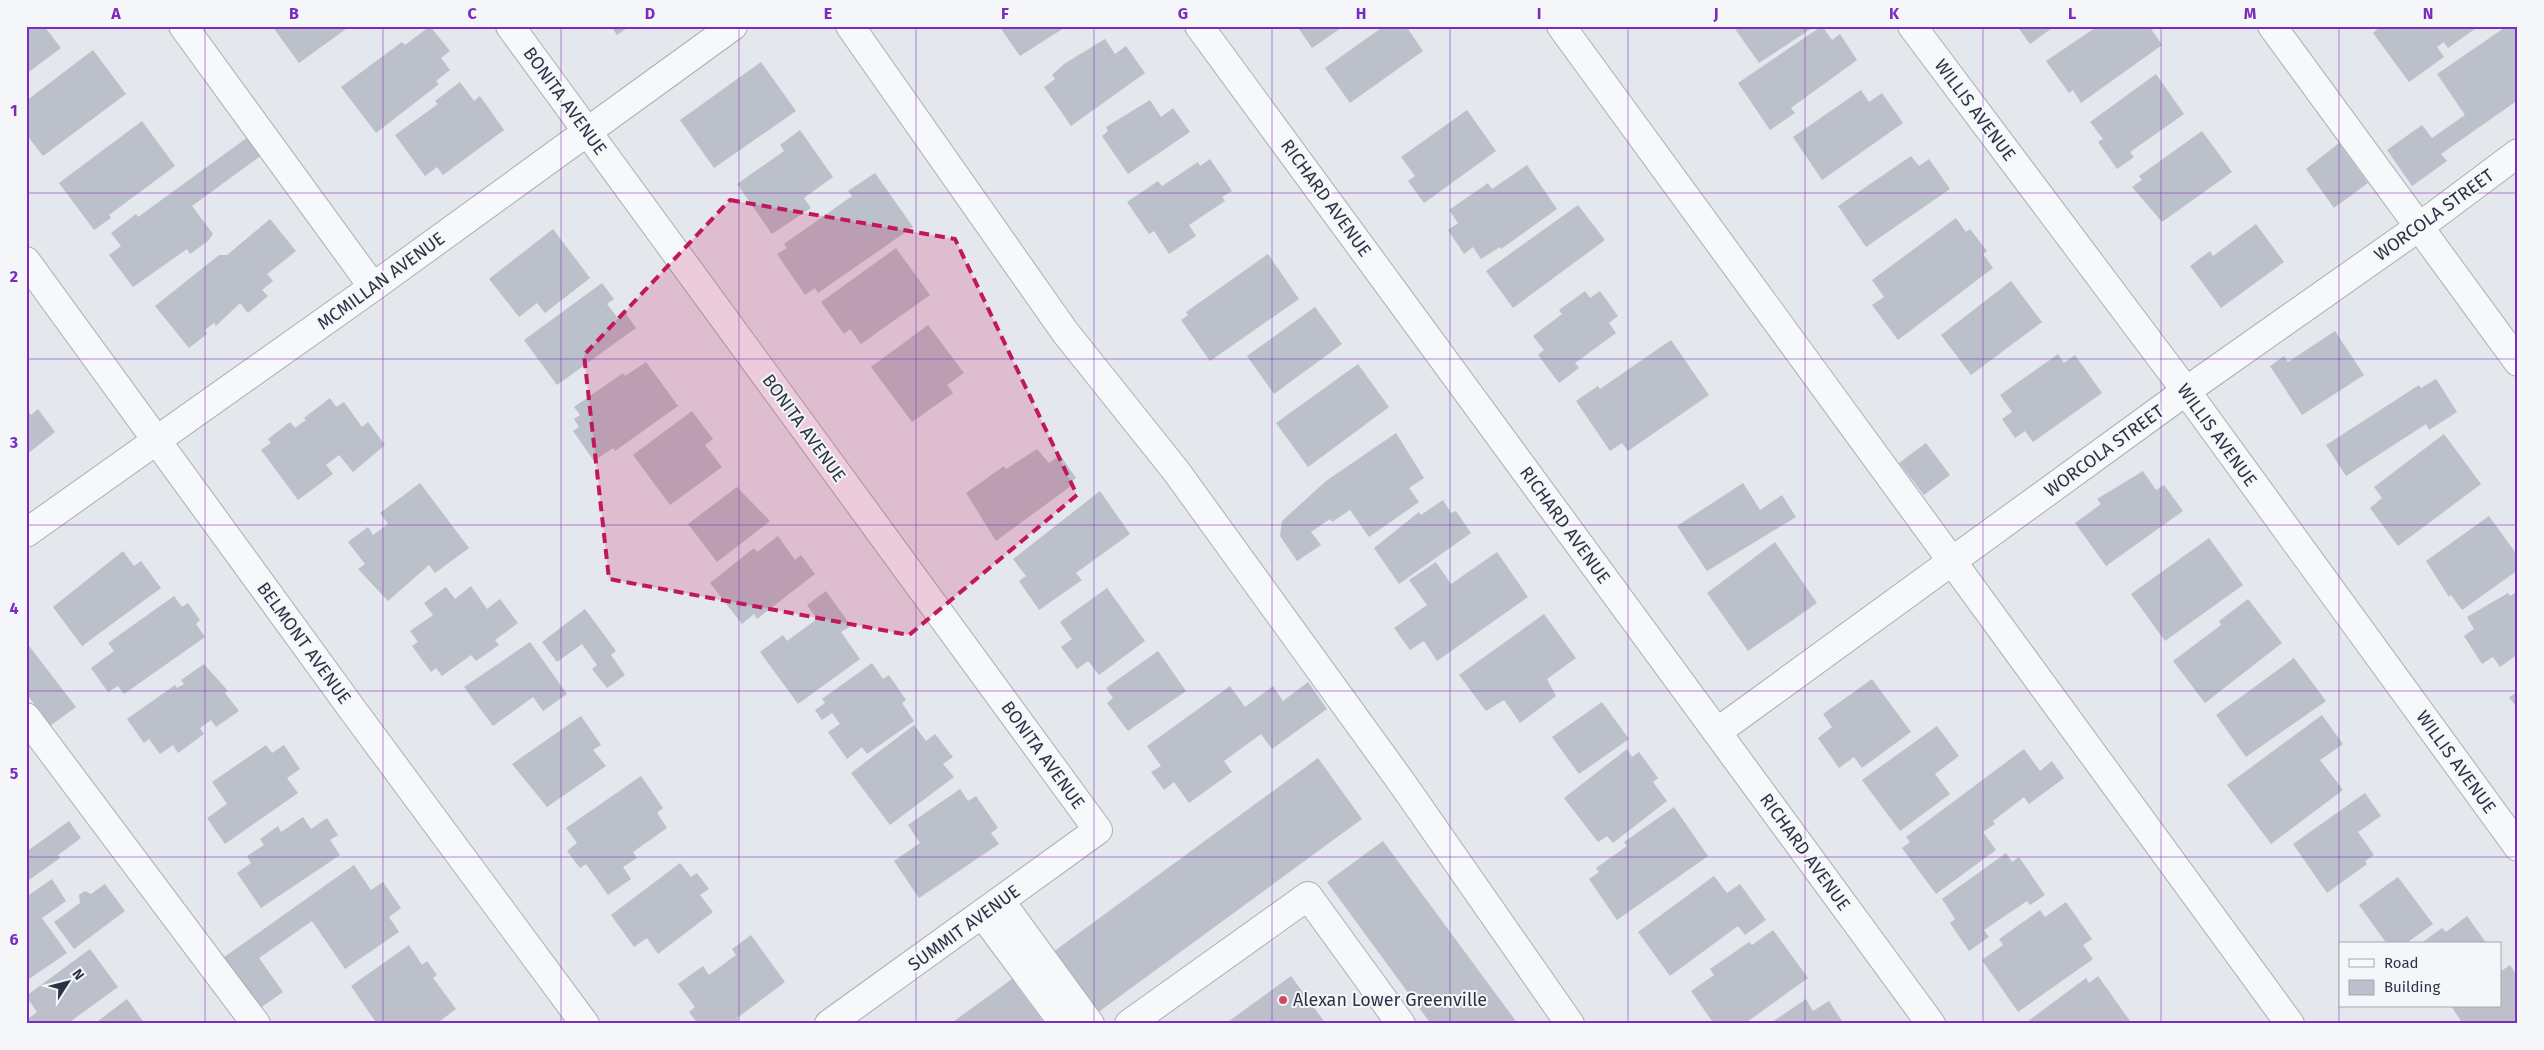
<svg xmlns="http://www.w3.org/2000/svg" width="2544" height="1050" viewBox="0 0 2544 1050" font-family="'Fira Sans',sans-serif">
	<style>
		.building { fill: #bbc0ca }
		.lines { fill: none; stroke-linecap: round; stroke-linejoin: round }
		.minor-casing { stroke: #a9aeb7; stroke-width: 30 }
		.minor { stroke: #f7f8fa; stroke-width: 28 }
		.marked { fill: #c2185b; fill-opacity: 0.2; stroke: #c2185b; stroke-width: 4; stroke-dasharray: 10 6; stroke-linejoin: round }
		.grid { fill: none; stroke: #7b2cbf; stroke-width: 1; stroke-opacity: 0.55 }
		.poi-dot { fill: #d1495b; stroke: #f4f6f9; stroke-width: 2 }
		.labels { text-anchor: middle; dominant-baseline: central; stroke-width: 4; stroke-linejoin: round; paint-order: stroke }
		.street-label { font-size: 18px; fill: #2b3445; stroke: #f4f6f9 }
		.poi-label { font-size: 18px; fill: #2b3445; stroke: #f4f6f9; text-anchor: start }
		.neatline { fill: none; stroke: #7b2cbf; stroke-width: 2 }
		.grid-label { font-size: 16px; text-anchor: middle; font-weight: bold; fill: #7b2cbf }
	</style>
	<rect width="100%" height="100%" fill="#e4e7ec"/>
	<g class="building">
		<path d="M 26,26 L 44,26 L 61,48 L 26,74 Z"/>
		<path d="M 272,26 L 350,26 L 299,63 Z"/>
		<path d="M 430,26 L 450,51 L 441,58 L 450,70 L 436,81 L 439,84 L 376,133 L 341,87 L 402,42 L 405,45 Z"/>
		<path d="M 611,26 L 630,26 L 617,35 Z"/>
		<path d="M 999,26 L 1067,26 L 1020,56 Z"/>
		<path d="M 1297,26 L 1344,26 L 1312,48 Z"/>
		<path d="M 1384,26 L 1406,26 L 1423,51 L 1350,103 L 1325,68 Z"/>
		<path d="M 1733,26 L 1815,26 L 1759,63 Z"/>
		<path d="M 1822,26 L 1832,40 L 1840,34 L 1857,60 L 1791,108 L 1795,113 L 1770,130 L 1738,83 Z"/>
		<path d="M 2017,26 L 2055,26 L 2030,44 Z"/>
		<path d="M 2098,26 L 2149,26 L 2162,45 L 2081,103 L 2073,90 L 2069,93 L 2046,61 Z"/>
		<path d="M 2381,26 L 2479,26 L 2448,48 L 2444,42 L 2437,47 L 2444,57 L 2409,82 L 2373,33 Z"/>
		<path d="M 2507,26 L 2518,26 L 2518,100 L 2441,154 L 2447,161 L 2412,186 L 2387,150 L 2422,125 L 2432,138 L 2465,115 L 2437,74 Z"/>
		<path d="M 1105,39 L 1115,54 L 1126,46 L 1145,73 L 1071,126 L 1044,87 L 1055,79 L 1052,75 L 1064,64 Z"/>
		<path d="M 93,50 L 126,94 L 43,156 L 26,134 L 28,127 L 26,124 L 26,101 Z"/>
		<path d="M 761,62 L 796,111 L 714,168 L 680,120 Z"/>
		<path d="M 2156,74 L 2184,114 L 2130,152 L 2134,157 L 2117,169 L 2098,142 L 2103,139 L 2090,122 Z"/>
		<path d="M 460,82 L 474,101 L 480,96 L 504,130 L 443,175 L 437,167 L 425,176 L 395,135 L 438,104 L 435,101 Z"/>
		<path d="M 1861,90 L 1869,102 L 1882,93 L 1903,123 L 1822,180 L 1793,137 Z"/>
		<path d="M 1150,100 L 1161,117 L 1173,108 L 1190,132 L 1128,174 L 1102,136 L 1108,131 L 1106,127 Z"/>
		<path d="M 1467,110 L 1496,151 L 1424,203 L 1408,181 L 1415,176 L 1401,157 Z"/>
		<path d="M 142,121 L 175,166 L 109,215 L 111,218 L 94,230 L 59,183 Z"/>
		<path d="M 800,130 L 833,177 L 804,198 L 811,208 L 772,234 L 737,184 L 784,151 L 780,145 Z"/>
		<path d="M 2202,131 L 2232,172 L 2162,222 L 2132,187 L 2142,180 L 2139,176 Z"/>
		<path d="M 248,137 L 262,155 L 192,206 L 213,234 L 208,241 L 190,254 L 187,249 L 133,287 L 109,255 L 121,246 L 111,233 L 136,214 L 138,217 Z"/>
		<path d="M 2339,143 L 2368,183 L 2334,208 L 2306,169 Z"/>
		<path d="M 1911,156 L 1919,166 L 1929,159 L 1950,189 L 1866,247 L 1838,206 Z"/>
		<path d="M 1210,159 L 1232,191 L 1222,197 L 1225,201 L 1189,225 L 1196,236 L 1169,254 L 1154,231 L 1149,234 L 1127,202 L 1158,181 L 1162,186 L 1198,162 L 1200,166 Z"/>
		<path d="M 1527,165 L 1557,209 L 1501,249 L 1500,247 L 1481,259 L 1473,247 L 1464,254 L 1448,230 L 1458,223 L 1449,210 L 1488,183 L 1492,189 Z"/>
		<path d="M 875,173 L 913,227 L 818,293 L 815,288 L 805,295 L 777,254 L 787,248 L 784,244 L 852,196 L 848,191 Z"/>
		<path d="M 1578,205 L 1605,240 L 1513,308 L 1486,271 Z"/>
		<path d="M 1956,218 L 1966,232 L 1970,229 L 1987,251 L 1983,254 L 1993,268 L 1898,340 L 1872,305 L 1884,297 L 1872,280 Z"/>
		<path d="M 270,219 L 296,251 L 267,274 L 273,281 L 262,290 L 268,296 L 248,313 L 240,303 L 216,326 L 214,323 L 205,330 L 207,334 L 189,348 L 155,306 L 219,255 L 227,255 Z"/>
		<path d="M 2256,224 L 2284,262 L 2221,308 L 2190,266 L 2210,251 L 2213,256 Z"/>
		<path d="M 553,229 L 590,278 L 545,313 L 537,303 L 519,317 L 489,279 Z"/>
		<path d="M 896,248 L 930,295 L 861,344 L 850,329 L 844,334 L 821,302 Z"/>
		<path d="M 1268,254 L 1299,299 L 1210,361 L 1181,320 L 1188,315 L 1186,312 Z"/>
		<path d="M 2011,281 L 2042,322 L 1971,375 L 1941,335 Z"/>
		<path d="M 602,283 L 614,299 L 607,304 L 617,317 L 624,311 L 636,328 L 557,385 L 524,340 Z"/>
		<path d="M 1585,291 L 1590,298 L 1600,291 L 1618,316 L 1609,323 L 1616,333 L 1575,363 L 1579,368 L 1559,383 L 1538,355 L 1544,350 L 1533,336 L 1562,314 L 1559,310 Z"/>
		<path d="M 1315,307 L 1342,344 L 1274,394 L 1247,356 Z"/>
		<path d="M 928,325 L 964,373 L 947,385 L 953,393 L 912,422 L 871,367 Z"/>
		<path d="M 2335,331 L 2364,375 L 2302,415 L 2270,366 L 2284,356 L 2288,362 Z"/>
		<path d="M 1671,340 L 1709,395 L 1628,451 L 1622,443 L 1610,451 L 1576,401 L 1598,386 L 1600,389 Z"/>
		<path d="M 2058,354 L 2064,363 L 2075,355 L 2102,393 L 2033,442 L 2025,431 L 2015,438 L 2002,419 L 2012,412 L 2000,395 Z"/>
		<path d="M 646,362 L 678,406 L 615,451 L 613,448 L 594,461 L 573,431 L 579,427 L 574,419 L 580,415 L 574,407 L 623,373 L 625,376 Z"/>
		<path d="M 1358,364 L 1389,407 L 1308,467 L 1276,423 Z"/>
		<path d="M 2436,379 L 2457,412 L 2429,430 L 2426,424 L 2346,476 L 2326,445 L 2419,385 L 2421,388 Z"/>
		<path d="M 330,398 L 336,407 L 344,402 L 362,427 L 368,422 L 385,445 L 353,472 L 339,455 L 326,465 L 333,474 L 298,500 L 261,450 L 271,443 L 268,439 L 290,422 L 295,428 L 306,420 L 304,418 Z"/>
		<path d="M 26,408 L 31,415 L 38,409 L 55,432 L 26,455 Z"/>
		<path d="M 692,411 L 713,439 L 705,445 L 722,467 L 670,505 L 633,455 Z"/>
		<path d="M 1396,433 L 1424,478 L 1409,488 L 1419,502 L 1369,537 L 1350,510 L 1332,522 L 1330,519 L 1311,532 L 1321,545 L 1297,561 L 1280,536 L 1282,521 L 1326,481 Z"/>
		<path d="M 2444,434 L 2481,484 L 2398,546 L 2370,508 L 2382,498 L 2374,487 Z"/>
		<path d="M 1926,443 L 1950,475 L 1924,495 L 1899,463 Z"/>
		<path d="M 1037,449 L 1049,463 L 1060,455 L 1076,478 L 1070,483 L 1071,486 L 996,541 L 966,493 L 1004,466 L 1006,469 Z"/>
		<path d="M 2143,471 L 2156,490 L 2164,485 L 2183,511 L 2106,566 L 2075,523 L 2101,504 L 2097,499 Z"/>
		<path d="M 420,483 L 469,548 L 435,573 L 429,565 L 388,601 L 358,569 L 365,564 L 348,542 L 368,527 L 373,535 L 388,524 L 380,513 Z"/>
		<path d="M 1743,483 L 1760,510 L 1782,495 L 1796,517 L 1707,571 L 1677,526 Z"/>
		<path d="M 737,487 L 770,521 L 717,562 L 688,524 Z"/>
		<path d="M 1100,491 L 1130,534 L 1076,573 L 1082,580 L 1039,610 L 1019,581 L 1026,576 L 1013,559 Z"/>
		<path d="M 1443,500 L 1451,513 L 1456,511 L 1471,533 L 1399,584 L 1374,548 L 1419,512 L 1421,515 Z"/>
		<path d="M 2489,516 L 2518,556 L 2518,570 L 2462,610 L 2451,595 L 2449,597 L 2426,561 Z"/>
		<path d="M 778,536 L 795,560 L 801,555 L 815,574 L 757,619 L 754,614 L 742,624 L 710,583 L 754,548 L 757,552 Z"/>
		<path d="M 2209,538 L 2243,585 L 2165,641 L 2131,594 Z"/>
		<path d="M 1775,542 L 1817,603 L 1748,651 L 1707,593 Z"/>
		<path d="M 123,551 L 134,566 L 141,561 L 161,588 L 82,646 L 53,607 Z"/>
		<path d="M 1497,552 L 1528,597 L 1437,661 L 1424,641 L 1410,650 L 1394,628 L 1427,605 L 1409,580 L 1436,562 L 1451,584 Z"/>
		<path d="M 471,586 L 487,609 L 500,599 L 518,623 L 495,640 L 499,645 L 476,661 L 471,655 L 442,676 L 436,668 L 431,672 L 412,646 L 418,642 L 410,631 L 433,615 L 424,603 L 446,587 L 455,599 Z"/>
		<path d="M 1107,588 L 1145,641 L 1099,675 L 1088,661 L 1077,669 L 1061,647 L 1072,639 L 1060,622 Z"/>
		<path d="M 826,591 L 851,626 L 841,632 L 860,659 L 798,704 L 760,652 L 783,635 L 787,641 L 817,619 L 807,605 Z"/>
		<path d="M 2518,591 L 2518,654 L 2500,667 L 2493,657 L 2482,664 L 2464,636 L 2474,629 L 2467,617 L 2508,593 L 2510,596 Z"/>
		<path d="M 174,596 L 182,607 L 188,603 L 200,620 L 196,624 L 205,637 L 124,694 L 118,686 L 108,692 L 91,668 L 114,651 L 108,643 Z"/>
		<path d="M 2248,599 L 2282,643 L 2205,703 L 2173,661 L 2221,625 L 2219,621 Z"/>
		<path d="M 585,609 L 616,651 L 611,655 L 625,675 L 607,688 L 592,669 L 597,665 L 582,644 L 557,662 L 542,642 Z"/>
		<path d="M 1544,614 L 1576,658 L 1547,679 L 1556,696 L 1520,723 L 1504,700 L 1486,711 L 1459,675 Z"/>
		<path d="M 26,642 L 76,707 L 50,726 L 29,697 L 26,699 Z"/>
		<path d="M 530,642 L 567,694 L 543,711 L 533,697 L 493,726 L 464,687 Z"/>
		<path d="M 1158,651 L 1186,691 L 1128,731 L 1107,703 L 1113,698 L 1106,688 Z"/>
		<path d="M 2294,658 L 2326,701 L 2246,757 L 2216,715 Z"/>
		<path d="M 872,663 L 883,679 L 889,675 L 906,700 L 902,703 L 914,721 L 867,754 L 862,747 L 847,759 L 828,732 L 840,724 L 832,713 L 822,720 L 815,710 L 825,703 L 822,699 Z"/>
		<path d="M 204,664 L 228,691 L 225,693 L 239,711 L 216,727 L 211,720 L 200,728 L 204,734 L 178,753 L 173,745 L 160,754 L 149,739 L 144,743 L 127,719 L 175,685 L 177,688 L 184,684 L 181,680 Z"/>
		<path d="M 1872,679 L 1911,732 L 1862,768 L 1854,757 L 1839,768 L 1818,738 L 1832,727 L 1823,714 Z"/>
		<path d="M 1308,682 L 1327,709 L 1272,749 L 1261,734 L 1224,761 L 1232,772 L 1189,803 L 1174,782 L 1164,790 L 1151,772 L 1161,766 L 1147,746 L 1230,686 L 1245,707 L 1273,686 L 1283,701 Z"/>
		<path d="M 2518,692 L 2518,709 L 2509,697 Z"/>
		<path d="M 1602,702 L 1629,739 L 1579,774 L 1552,737 Z"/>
		<path d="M 2322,715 L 2343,744 L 2320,760 L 2343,790 L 2271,844 L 2227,785 Z"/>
		<path d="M 581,716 L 601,745 L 593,750 L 606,766 L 547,807 L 512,764 Z"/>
		<path d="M 914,725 L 926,741 L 935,734 L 953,757 L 943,764 L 954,777 L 890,825 L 851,773 Z"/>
		<path d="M 1937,726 L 1959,756 L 1935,774 L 1950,794 L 1900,831 L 1862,780 Z"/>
		<path d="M 266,745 L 272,753 L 284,745 L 300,769 L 287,778 L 298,793 L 225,844 L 207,818 L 227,804 L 212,782 Z"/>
		<path d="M 1627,749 L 1632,757 L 1639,752 L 1658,778 L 1653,782 L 1667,801 L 1613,843 L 1607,836 L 1598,842 L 1564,798 Z"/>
		<path d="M 2024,749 L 2040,771 L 2052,761 L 2064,778 L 2029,804 L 2024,797 L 1993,821 L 1995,824 L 1983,832 L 1996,850 L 1936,894 L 1902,848 L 1910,842 L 1906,837 Z"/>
		<path d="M 1318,758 L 1362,819 L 1097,1013 L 1053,952 Z"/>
		<path d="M 641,776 L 663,808 L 657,813 L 667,828 L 633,852 L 637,858 L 623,867 L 631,879 L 608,895 L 586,864 L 580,868 L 567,851 L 577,843 L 566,828 Z"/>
		<path d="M 960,789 L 968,801 L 976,796 L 998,828 L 991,833 L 999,844 L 919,898 L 894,861 L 920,843 L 908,825 Z"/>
		<path d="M 2365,793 L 2381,816 L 2358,832 L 2374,855 L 2365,861 L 2367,864 L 2327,893 L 2293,844 Z"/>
		<path d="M 1674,807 L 1708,856 L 1617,920 L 1589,879 L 1599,872 L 1596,868 L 1627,846 L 1624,842 Z"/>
		<path d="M 303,817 L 311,829 L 327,818 L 338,835 L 330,840 L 340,855 L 261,908 L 237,873 L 251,863 L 247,856 L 264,845 L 260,839 L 278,826 L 281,832 Z"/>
		<path d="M 69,821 L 81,838 L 58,855 L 60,858 L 26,882 L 26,852 Z"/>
		<path d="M 1383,841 L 1518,1024 L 1431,1024 L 1327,882 Z"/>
		<path d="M 2006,853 L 2012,862 L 2019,857 L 2045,895 L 2030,905 L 2027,901 L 1984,930 L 1989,937 L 1969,951 L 1950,923 L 1955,919 L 1942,899 Z"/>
		<path d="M 680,863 L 691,877 L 697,873 L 709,889 L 700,895 L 713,912 L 658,954 L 647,938 L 634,947 L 611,915 Z"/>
		<path d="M 354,865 L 371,890 L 383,882 L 401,908 L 389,917 L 399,932 L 345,969 L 312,921 L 259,958 L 283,992 L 256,1011 L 220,960 Z"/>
		<path d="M 1714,876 L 1727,893 L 1740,884 L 1766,920 L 1745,935 L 1738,926 L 1670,976 L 1638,932 Z"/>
		<path d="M 2398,877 L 2433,924 L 2405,944 L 2387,944 L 2359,905 Z"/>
		<path d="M 52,879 L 66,901 L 42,918 L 67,953 L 26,981 L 26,897 Z"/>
		<path d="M 105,884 L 125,911 L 74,949 L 54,922 L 80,903 L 79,895 L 85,891 L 91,894 Z"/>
		<path d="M 2066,902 L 2092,939 L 2083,945 L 2093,959 L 2018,1012 L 1982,960 L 2003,945 L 1999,939 L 2040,910 L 2045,917 Z"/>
		<path d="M 2467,916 L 2487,944 L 2420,944 L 2442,928 L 2446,932 Z"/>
		<path d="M 1773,930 L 1808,978 L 1744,1024 L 1714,1024 L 1691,991 L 1714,975 L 1710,969 L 1749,942 L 1752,945 Z"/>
		<path d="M 751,935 L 785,982 L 737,1018 L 741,1024 L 698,1024 L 689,1012 L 695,1007 L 678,984 L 703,966 L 709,975 L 736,955 L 732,949 Z"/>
		<path d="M 409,945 L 422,965 L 427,961 L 437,975 L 433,978 L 456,1009 L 436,1024 L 377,1024 L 351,986 Z"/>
		<path d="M 90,949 L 118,987 L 67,1024 L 32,1024 L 28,1019 L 37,1012 L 26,996 Z"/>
		<path d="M 2510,965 L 2518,977 L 2518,1024 L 2463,1024 L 2451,1006 L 2500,1006 L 2500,972 Z"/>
		<path d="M 1291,976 L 1326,1024 L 1225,1024 Z"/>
		<path d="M 2098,976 L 2130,1021 L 2126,1024 L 2031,1024 L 2028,1021 L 2086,978 L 2089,983 Z"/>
		<path d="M 1012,979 L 1045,1024 L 950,1024 Z"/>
		<path d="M 127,999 L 145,1024 L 94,1024 Z"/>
		<path d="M 1806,999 L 1813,1011 L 1829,1001 L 1844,1024 L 1769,1024 Z"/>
	</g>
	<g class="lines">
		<g class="minor-casing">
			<g id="minor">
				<path d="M 183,26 L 373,287"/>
				<path d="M 510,26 L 1098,830 L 829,1024"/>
				<path d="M 850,26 L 1065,332 L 1176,471 L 1402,783 L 1570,1024"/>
				<path d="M 1199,26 L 1931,1024"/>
				<path d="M 1561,26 L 2290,1024"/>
				<path d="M 1912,26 L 2186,391 L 2518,847"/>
				<path d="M 2272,26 L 2518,362"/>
				<path d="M 26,261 L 352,709 L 585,1024"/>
				<path d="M 26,533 L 373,287 L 733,26"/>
				<path d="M 26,717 L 256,1024"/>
				<path d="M 1717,732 L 2186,391 L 2419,227 L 2518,153"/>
				<path d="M 1001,902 L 1090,1024"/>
				<path d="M 983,915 L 1064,1024"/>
				<path d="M 1129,1024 L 1308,896 L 1401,1024"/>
			</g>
		</g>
		<use href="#minor" class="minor"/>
	</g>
	<path class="marked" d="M 730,200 L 955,239 L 1077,495 L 909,635 L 609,579 L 584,355 Z"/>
	<path class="grid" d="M 205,26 L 205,1024M 383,26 L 383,1024M 561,26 L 561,1024M 739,26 L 739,1024M 916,26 L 916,1024M 1094,26 L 1094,1024M 1272,26 L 1272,1024M 1450,26 L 1450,1024M 1628,26 L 1628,1024M 1805,26 L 1805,1024M 1983,26 L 1983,1024M 2161,26 L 2161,1024M 2339,26 L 2339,1024M 26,193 L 2518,193M 26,359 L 2518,359M 26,525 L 2518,525M 26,691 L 2518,691M 26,857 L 2518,857"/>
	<circle class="poi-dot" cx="1283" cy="1000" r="5"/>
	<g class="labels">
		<g class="street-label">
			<text transform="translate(565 101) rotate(54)">BONITA AVENUE</text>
			<text transform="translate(1975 110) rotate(53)">WILLIS AVENUE</text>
			<text transform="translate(1326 198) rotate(54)">RICHARD AVENUE</text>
			<text transform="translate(2434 215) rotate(-36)">WORCOLA STREET</text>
			<text transform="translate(381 281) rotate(-36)">MCMILLAN AVENUE</text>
			<text transform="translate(804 428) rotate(54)">BONITA AVENUE</text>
			<text transform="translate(2217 435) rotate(54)">WILLIS AVENUE</text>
			<text transform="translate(2104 451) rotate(-36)">WORCOLA STREET</text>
			<text transform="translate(1565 525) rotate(54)">RICHARD AVENUE</text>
			<text transform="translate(304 643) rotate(54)">BELMONT AVENUE</text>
			<text transform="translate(1043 755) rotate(54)">BONITA AVENUE</text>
			<text transform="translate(2456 762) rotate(54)">WILLIS AVENUE</text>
			<text transform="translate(1805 852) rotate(54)">RICHARD AVENUE</text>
			<text transform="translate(964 928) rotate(-36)">SUMMIT AVENUE</text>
		</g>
		<g class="poi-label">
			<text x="1293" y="1000">Alexan Lower Greenville</text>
		</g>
	</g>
	<rect width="2544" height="1050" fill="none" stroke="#f4f6f9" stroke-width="55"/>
	<rect x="2339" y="942" width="162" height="65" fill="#f4f6f9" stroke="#a4a8b1"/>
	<rect x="2349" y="959" width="25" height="8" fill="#f7f8fa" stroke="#a4a8b1"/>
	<text x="2384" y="968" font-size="15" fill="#2b3445">Road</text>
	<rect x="2349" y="980" width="25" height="15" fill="#bbc0ca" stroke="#a4a8b1"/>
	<text x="2384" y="992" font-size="15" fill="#2b3445">Building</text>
	<g transform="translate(68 982) rotate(54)" stroke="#f4f6f9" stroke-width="4" paint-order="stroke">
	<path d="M0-4L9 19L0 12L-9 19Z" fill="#2b3445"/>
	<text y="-8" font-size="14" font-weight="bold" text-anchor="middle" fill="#2b3445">N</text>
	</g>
	<rect x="28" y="28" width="2488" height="994" class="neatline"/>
	<g class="grid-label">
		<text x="116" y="19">A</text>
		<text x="294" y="19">B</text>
		<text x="472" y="19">C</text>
		<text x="650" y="19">D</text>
		<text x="828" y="19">E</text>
		<text x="1005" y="19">F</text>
		<text x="1183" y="19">G</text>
		<text x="1361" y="19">H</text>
		<text x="1539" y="19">I</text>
		<text x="1716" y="19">J</text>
		<text x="1894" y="19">K</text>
		<text x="2072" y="19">L</text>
		<text x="2250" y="19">M</text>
		<text x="2428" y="19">N</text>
		<text x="14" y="116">1</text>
		<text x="14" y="282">2</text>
		<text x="14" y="448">3</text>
		<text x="14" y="614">4</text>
		<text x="14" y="779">5</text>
		<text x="14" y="945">6</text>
	</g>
</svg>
